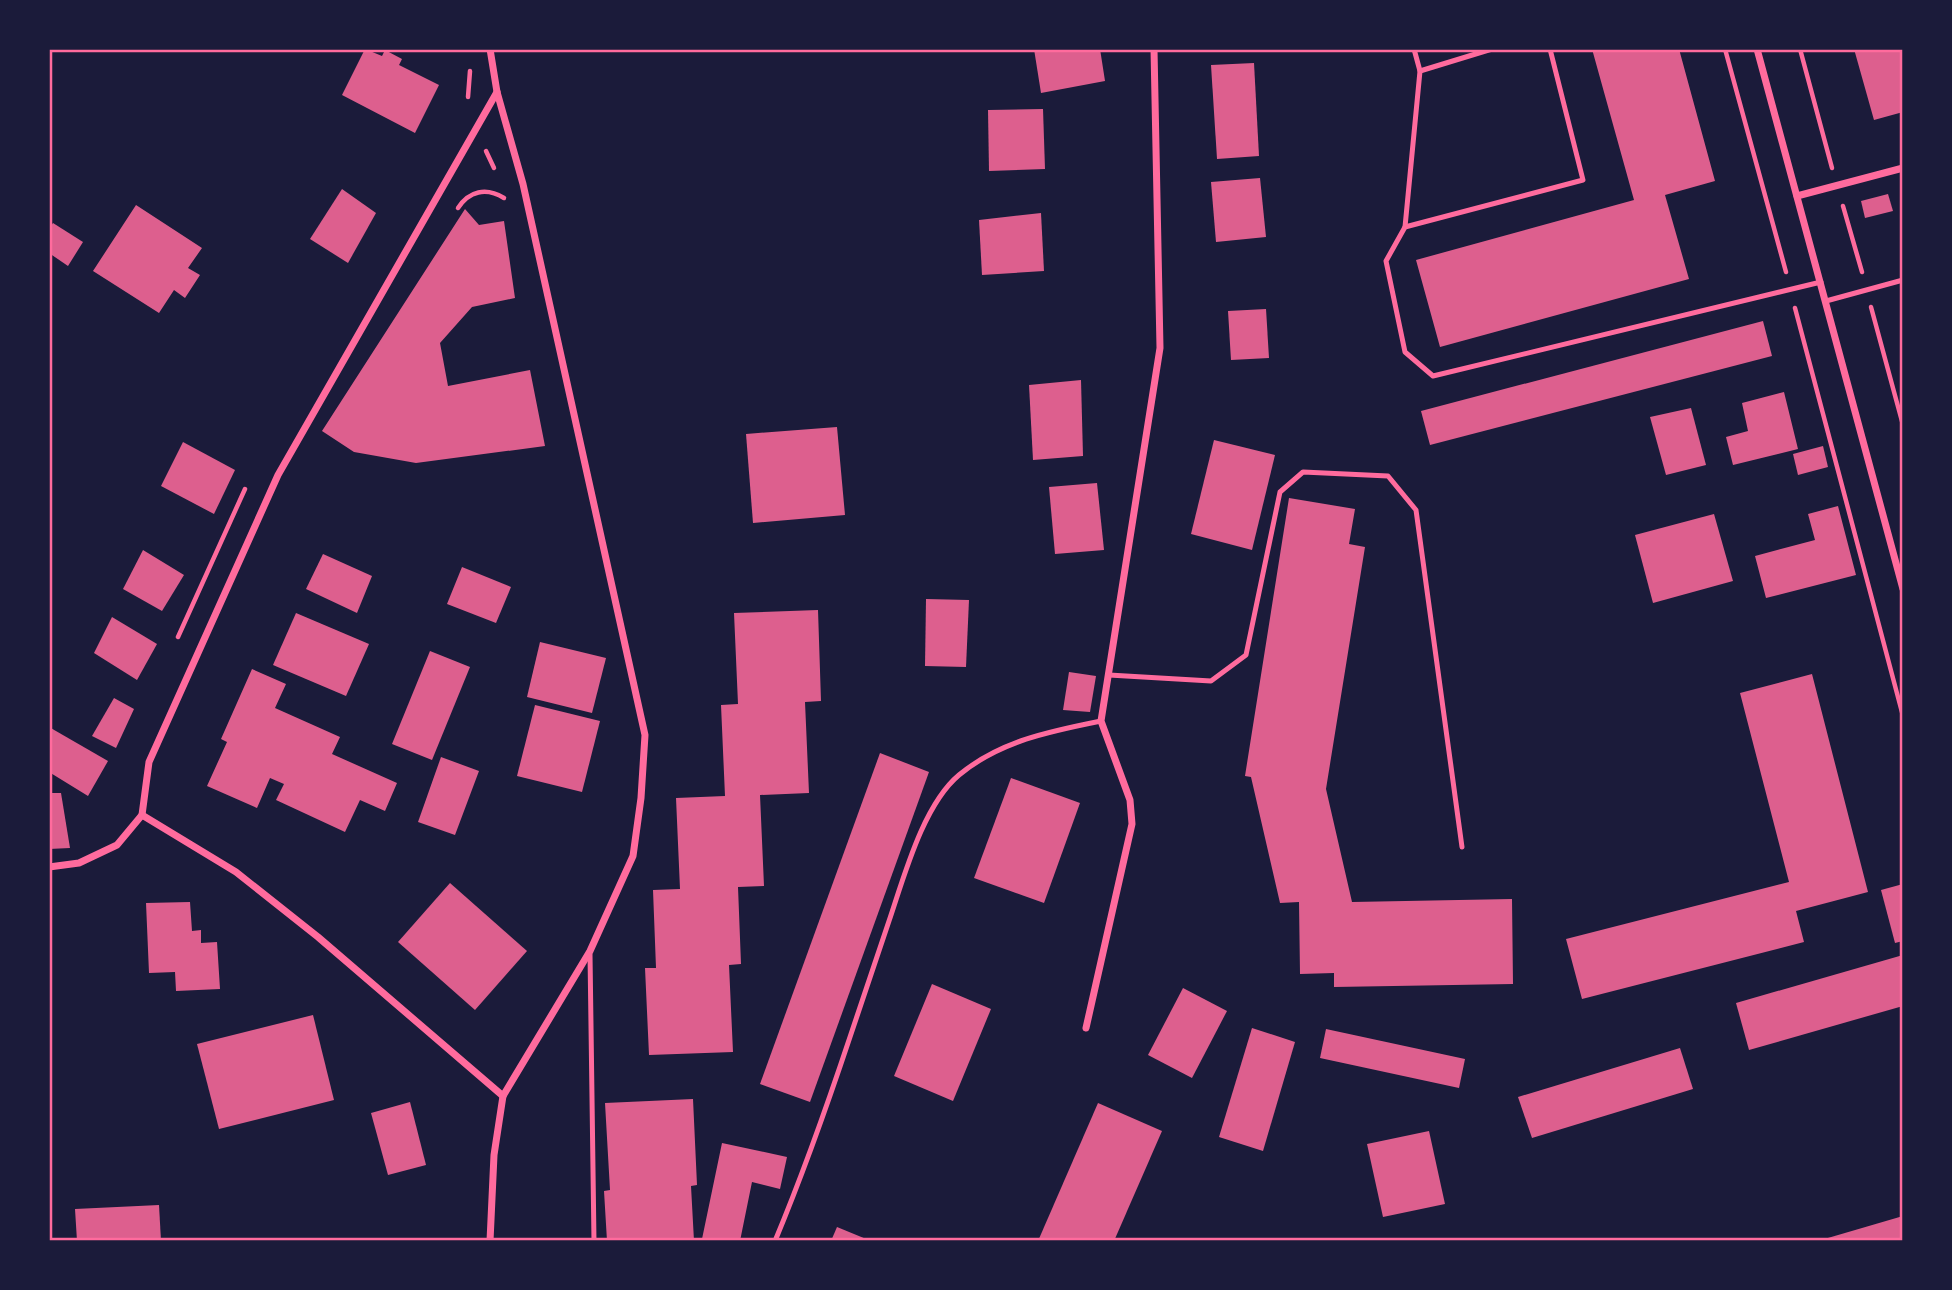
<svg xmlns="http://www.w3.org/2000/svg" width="1952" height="1290" viewBox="0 0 1952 1290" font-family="Mulish,sans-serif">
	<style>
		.building { fill: #dd5f8e }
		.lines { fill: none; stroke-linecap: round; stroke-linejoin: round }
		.path { stroke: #ff6b9d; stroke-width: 4.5 }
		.service { stroke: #ff6b9d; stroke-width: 5 }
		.minor { stroke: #ff6b9d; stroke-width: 7 }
		.neatline { fill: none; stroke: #ff6b9d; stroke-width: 2.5 }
	</style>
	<rect width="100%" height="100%" fill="#1b1b3a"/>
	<g class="building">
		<path d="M 365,49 L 382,56 L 385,50 L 402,59 L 399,65 L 439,85 L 415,133 L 342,95 Z"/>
		<path d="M 1034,49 L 1100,49 L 1105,81 L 1041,93 Z"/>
		<path d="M 1592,49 L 1679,49 L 1715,181 L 1665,195 L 1689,279 L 1440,347 L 1416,260 L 1634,200 Z"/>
		<path d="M 1854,49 L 1903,49 L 1903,112 L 1874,120 Z"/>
		<path d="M 1254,63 L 1259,156 L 1217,159 L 1211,65 Z"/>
		<path d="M 1043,109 L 1045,169 L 989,171 L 988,110 Z"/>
		<path d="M 1260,178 L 1266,237 L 1216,242 L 1211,182 Z"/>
		<path d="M 342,189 L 376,213 L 348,263 L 310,239 Z"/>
		<path d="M 1888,194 L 1893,211 L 1865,218 L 1861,201 Z"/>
		<path d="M 136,205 L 202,248 L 188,268 L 200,275 L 185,298 L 174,290 L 159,313 L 93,271 Z"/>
		<path d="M 465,209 L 479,225 L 504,221 L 515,298 L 472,307 L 440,343 L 448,386 L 530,370 L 545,446 L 416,463 L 354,452 L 322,431 Z"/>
		<path d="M 1041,213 L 1044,271 L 982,275 L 979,220 Z"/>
		<path d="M 53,223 L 83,242 L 68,266 L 49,253 L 49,229 Z"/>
		<path d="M 1266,309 L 1269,358 L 1231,360 L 1228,311 Z"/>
		<path d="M 1763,321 L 1772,356 L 1430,445 L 1421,411 Z"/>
		<path d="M 1081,380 L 1083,456 L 1033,460 L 1029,385 Z"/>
		<path d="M 1784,392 L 1798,449 L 1733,465 L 1726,437 L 1748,431 L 1742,403 Z"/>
		<path d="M 1691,408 L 1706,465 L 1666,475 L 1650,417 Z"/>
		<path d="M 837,427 L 845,515 L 753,523 L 746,434 Z"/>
		<path d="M 1214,440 L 1275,455 L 1252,550 L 1191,534 Z"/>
		<path d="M 183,442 L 235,470 L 214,514 L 161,486 Z"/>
		<path d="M 1823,446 L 1828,467 L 1798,475 L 1793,454 Z"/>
		<path d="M 1097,483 L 1104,550 L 1055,554 L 1049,487 Z"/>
		<path d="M 1289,498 L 1355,509 L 1349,544 L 1365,547 L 1326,789 L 1352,902 L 1512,899 L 1513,984 L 1334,987 L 1334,973 L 1300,974 L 1299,902 L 1280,903 L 1251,777 L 1245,776 Z"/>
		<path d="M 1838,506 L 1856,575 L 1766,598 L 1755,556 L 1815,540 L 1808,514 Z"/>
		<path d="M 1714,514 L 1733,581 L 1653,603 L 1635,535 Z"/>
		<path d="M 143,550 L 184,575 L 162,611 L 123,589 Z"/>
		<path d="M 323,554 L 372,576 L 357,613 L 306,589 Z"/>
		<path d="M 462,567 L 511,587 L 496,623 L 447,604 Z"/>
		<path d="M 926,599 L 969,600 L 966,667 L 925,666 Z"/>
		<path d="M 818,610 L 821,701 L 805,702 L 809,793 L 760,795 L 764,886 L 738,887 L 741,964 L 729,965 L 733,1052 L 649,1055 L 645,968 L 656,968 L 653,890 L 680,889 L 676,798 L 725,796 L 721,705 L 738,704 L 734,613 Z"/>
		<path d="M 296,613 L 369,644 L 346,696 L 273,665 Z"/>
		<path d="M 112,617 L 157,644 L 137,680 L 94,653 Z"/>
		<path d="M 540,642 L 606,658 L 592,713 L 527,697 Z"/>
		<path d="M 430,651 L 470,667 L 432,760 L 392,744 Z"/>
		<path d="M 252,669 L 286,684 L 275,708 L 340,737 L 332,754 L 397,783 L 385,811 L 360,800 L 345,832 L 276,800 L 284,784 L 270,778 L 257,808 L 207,786 L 227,742 L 221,739 Z"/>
		<path d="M 1069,672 L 1096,676 L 1090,712 L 1063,710 Z"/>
		<path d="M 1812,674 L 1868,892 L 1796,911 L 1804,942 L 1582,999 L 1566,939 L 1789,882 L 1740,693 Z"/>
		<path d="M 114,698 L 134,709 L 116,748 L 92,736 Z"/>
		<path d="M 535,705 L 600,721 L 582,792 L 517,776 Z"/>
		<path d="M 49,727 L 108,761 L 88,796 L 49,772 Z"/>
		<path d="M 880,753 L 929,772 L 810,1102 L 760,1084 Z"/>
		<path d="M 441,757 L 479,771 L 455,835 L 418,822 Z"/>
		<path d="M 1011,778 L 1080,803 L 1044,903 L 974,878 Z"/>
		<path d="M 49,793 L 61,793 L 70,848 L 49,849 Z"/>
		<path d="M 450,883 L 527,951 L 475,1010 L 398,942 Z"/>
		<path d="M 1903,884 L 1903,941 L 1895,943 L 1881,890 Z"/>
		<path d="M 190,902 L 192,931 L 201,930 L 201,943 L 217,942 L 220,989 L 176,991 L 175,972 L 149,973 L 146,903 Z"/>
		<path d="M 1903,955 L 1903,1006 L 1749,1050 L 1736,1003 Z"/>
		<path d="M 932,984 L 991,1009 L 953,1101 L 894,1076 Z"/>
		<path d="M 1183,988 L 1227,1011 L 1192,1078 L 1148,1055 Z"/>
		<path d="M 313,1015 L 334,1100 L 219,1129 L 197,1044 Z"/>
		<path d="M 1252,1028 L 1295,1042 L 1263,1151 L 1219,1137 Z"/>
		<path d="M 1326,1029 L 1465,1059 L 1459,1088 L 1320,1058 Z"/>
		<path d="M 1680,1048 L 1693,1089 L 1532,1138 L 1518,1097 Z"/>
		<path d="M 693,1099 L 697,1185 L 691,1186 L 694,1241 L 607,1241 L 604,1191 L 610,1190 L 605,1103 Z"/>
		<path d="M 410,1102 L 426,1165 L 388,1175 L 371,1113 Z"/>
		<path d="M 1098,1103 L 1162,1131 L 1114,1241 L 1038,1241 Z"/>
		<path d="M 1429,1131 L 1445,1204 L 1383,1217 L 1367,1144 Z"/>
		<path d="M 722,1143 L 787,1157 L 780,1189 L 752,1182 L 740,1241 L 702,1239 Z"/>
		<path d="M 159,1205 L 161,1241 L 77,1241 L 75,1209 Z"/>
		<path d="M 1903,1216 L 1903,1241 L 1821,1241 L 1821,1240 Z"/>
		<path d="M 837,1227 L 871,1241 L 831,1241 Z"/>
	</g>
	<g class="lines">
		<g class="path">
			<path d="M 1725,49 L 1786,272"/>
			<path d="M 1800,49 L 1832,168"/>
			<path d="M 468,97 L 470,71"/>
			<path d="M 486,151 L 494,168"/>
			<path d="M 1843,206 L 1862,272"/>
			<path d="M 458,208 C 469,191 486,187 504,198"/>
			<path d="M 1871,307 L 1903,425"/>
			<path d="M 1795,308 L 1903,716"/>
			<path d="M 178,637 L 245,489"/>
		</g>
		<g class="service">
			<path d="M 1550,49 L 1583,180 L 1405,227 L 1386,261 L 1405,352 L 1433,376 L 1821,282"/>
			<path d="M 1420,71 L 1492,49"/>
			<path d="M 1405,227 L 1420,71 L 1414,49"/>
			<path d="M 1826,301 L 1903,280"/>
			<path d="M 1109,675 L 1211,681 L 1246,655 L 1280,492 L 1303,472 L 1388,476 L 1416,510 L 1462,847"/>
			<path d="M 590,954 L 594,1241"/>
			<path d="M 775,1241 C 803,1174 827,1106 850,1037 C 863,999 876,960 889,921 C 904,877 923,805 959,775 C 1000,741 1051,731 1101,721"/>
		</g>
		<g class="minor">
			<path d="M 490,49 L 497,92 L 523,184 L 645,735 L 641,798 L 633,856 L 590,951 L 503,1096 L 494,1155 L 490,1241"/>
			<path d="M 1757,49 L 1903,589"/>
			<path d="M 1797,196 L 1903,168"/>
			<path d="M 142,815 L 149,762 L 278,475 L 497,92"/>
			<path d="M 49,867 L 79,863 L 117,845 L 142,815 L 236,872 L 318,937 L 503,1096"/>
			<path d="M 1086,1028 L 1132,824 L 1130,800 L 1101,721 L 1160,348 L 1154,49"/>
		</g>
	</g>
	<rect width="1952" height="1290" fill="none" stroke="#1b1b3a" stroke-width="102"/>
	<rect x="51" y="51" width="1850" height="1188" class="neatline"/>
</svg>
